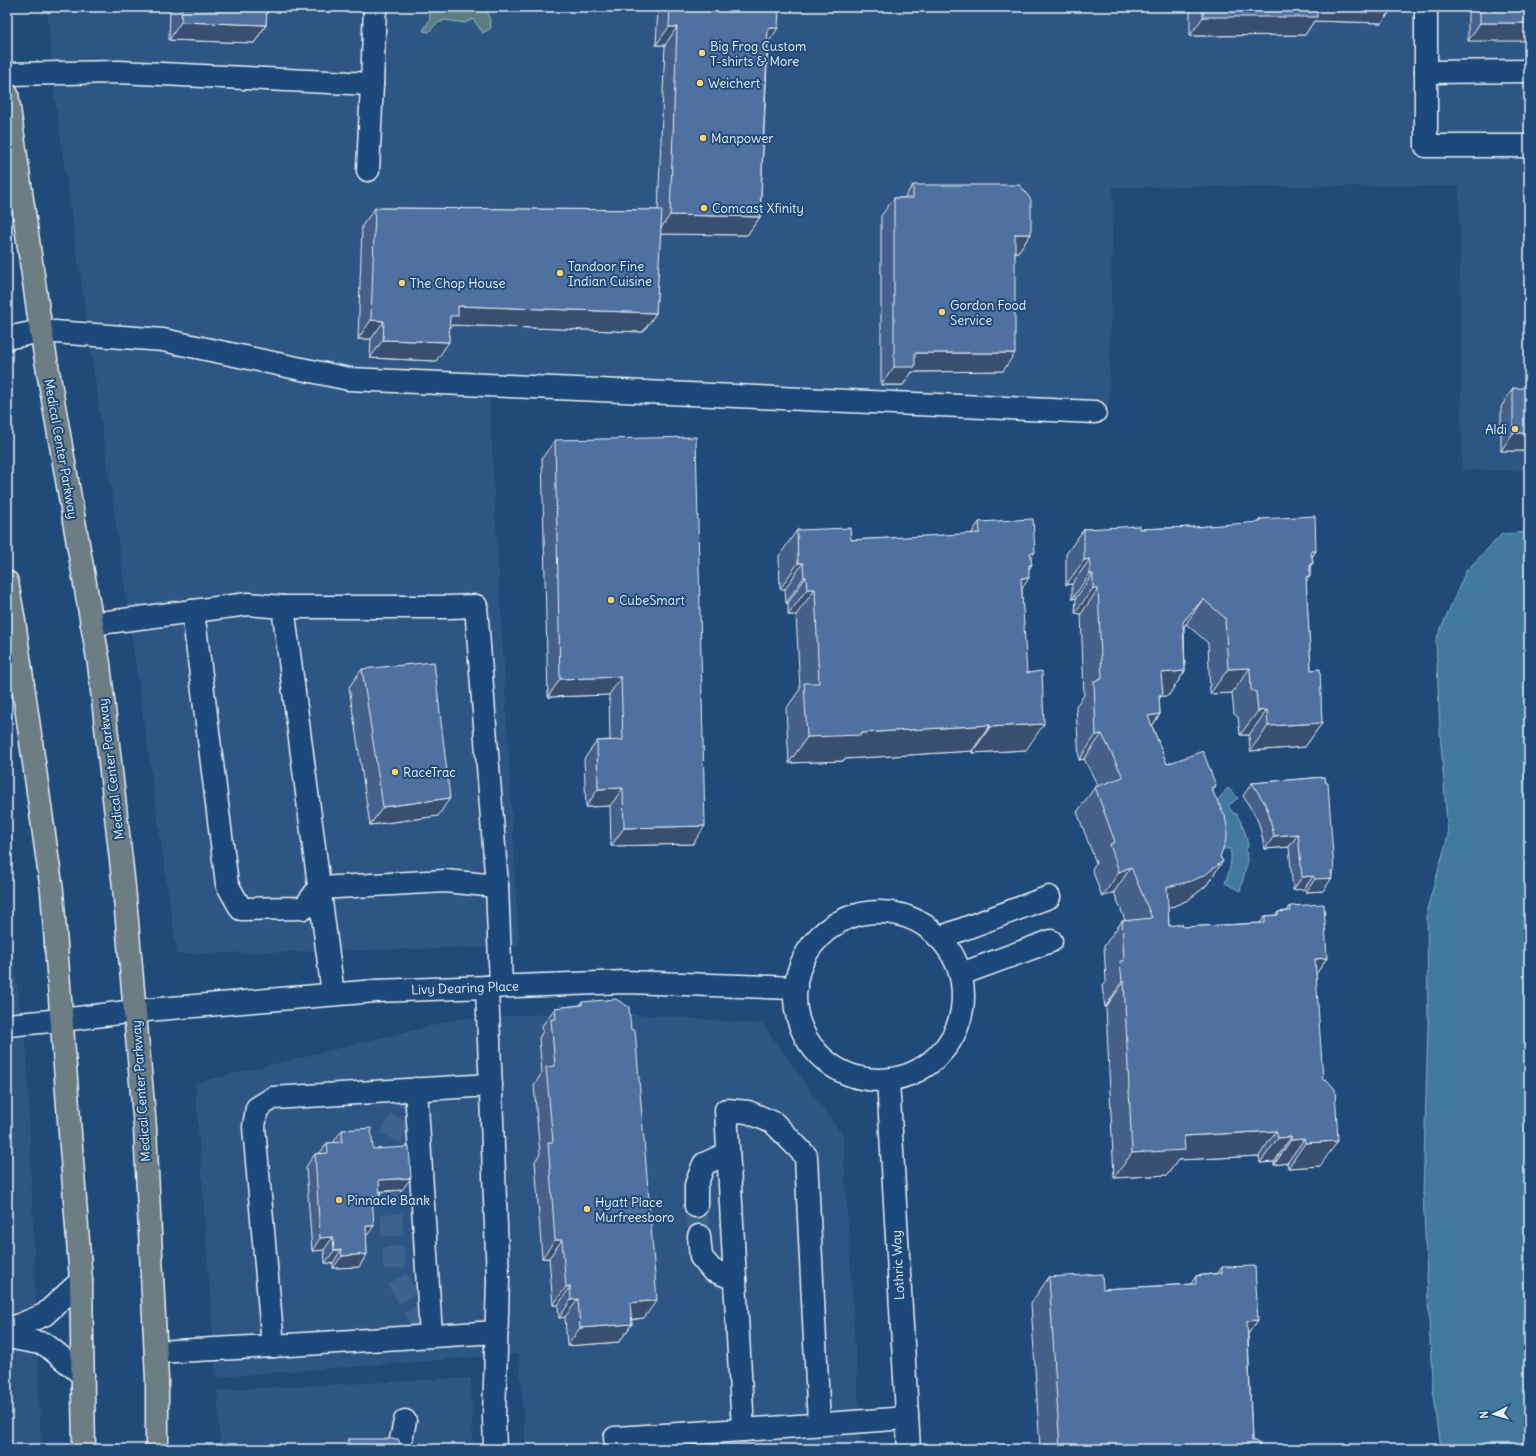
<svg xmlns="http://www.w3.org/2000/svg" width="1536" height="1456" viewBox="0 0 1536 1456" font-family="Delius,sans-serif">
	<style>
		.built { fill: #2d5685 }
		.green { fill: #5a7e83; stroke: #a1b8be }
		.water { fill: #437a9f; stroke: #85aac3 }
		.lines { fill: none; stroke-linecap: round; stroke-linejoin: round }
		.minor-tunnel { stroke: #3d638d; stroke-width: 22; stroke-dasharray: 22 11; stroke-linecap: butt }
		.minor-casing { stroke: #e8f1f8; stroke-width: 25 }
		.major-casing { stroke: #e8f1f8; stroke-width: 25 }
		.minor { stroke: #1f4a7a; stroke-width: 22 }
		.major { stroke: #6d7d84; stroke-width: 22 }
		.wall { fill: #44618a; stroke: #e8f1f8 }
		.shaded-wall { fill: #374f70; stroke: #e8f1f8 }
		.building { fill: #4f71a0; stroke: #e8f1f8 }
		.poi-dot { fill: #ffd166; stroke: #1f4a7a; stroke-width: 1.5 }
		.labels { text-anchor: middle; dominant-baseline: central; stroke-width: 4; stroke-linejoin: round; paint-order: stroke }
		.poi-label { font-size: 13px; fill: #e8f1f8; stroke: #1f4a7a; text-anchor: start }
		.street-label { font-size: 13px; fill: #e8f1f8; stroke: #1f4a7a }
	</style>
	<rect width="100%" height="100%" fill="#1f4a7a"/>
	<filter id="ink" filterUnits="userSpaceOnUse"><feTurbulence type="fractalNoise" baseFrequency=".025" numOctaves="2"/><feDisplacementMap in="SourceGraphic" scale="8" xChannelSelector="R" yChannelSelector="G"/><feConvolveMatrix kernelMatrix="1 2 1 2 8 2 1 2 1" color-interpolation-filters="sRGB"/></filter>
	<g filter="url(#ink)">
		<g class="built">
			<path d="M 47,7 L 1529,7 L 1529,471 L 1462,470 L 1459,186 L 1113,187 L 1109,406 L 853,395 L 488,376 L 519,947 L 177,954 L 54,92 Z"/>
			<path d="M 7,911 L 27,1056 L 41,1449 L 7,1449 Z"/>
			<path d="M 593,1011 L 763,1024 L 843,1136 L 861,1449 L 526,1449 L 519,1354 L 216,1377 L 195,1083 L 459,1019 Z"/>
			<path d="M 471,1378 L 473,1449 L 220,1449 L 217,1390 Z"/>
		</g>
		<path class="green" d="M 429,7 L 487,7 L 491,28 L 483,33 L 473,19 L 465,23 L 445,20 L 436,24 L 429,32 L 423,31 L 430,19 Z"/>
		<g class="water">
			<path d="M 1529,532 L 1529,1449 L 1441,1449 L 1432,1381 L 1423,1193 L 1428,1028 L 1427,909 L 1448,836 L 1440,732 L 1436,640 L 1466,571 L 1502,534 Z"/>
			<path d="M 1228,788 L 1238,798 L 1228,806 L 1234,814 L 1236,813 C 1242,823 1247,835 1248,847 L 1246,848 L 1247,864 L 1240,891 L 1225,883 C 1229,872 1233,860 1230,849 L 1223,849 L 1210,809 Z"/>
		</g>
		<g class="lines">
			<g class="minor-tunnel">
				<path d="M 416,1089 L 387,1145 L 395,1276 L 431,1336"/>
				<path d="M 696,1206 L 699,1236"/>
			</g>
			<g class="minor-casing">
				<g id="minor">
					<path d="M 1426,7 L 1426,146 L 1529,146"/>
					<path d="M 1426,72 L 1529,71"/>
					<path d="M 7,74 L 119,72 L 372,84 L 375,7"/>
					<path d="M 368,170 L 372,84"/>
					<path d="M 7,338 L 41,331 L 163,340 L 349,379 L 1095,412"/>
					<path d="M 283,607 L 450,607 L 476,606 L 497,886 L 501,986"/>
					<path d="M 193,611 L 227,884 L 241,909 L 304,908 L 319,888 L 445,881 L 497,886"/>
					<path d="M 92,624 L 248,604 L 283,607 L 333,994"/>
					<circle cx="879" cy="996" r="84"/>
					<path d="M 939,938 L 1049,897"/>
					<path d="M 961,974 L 1051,941"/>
					<path d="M 487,987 L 498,1280 L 494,1417 L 495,1449"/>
					<path d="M 7,1025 L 62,1020 L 135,1011 L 376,991 L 626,982 L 796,988"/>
					<path d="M 888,1080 L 909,1449"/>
					<path d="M 416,1089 L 431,1336"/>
					<path d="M 696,1206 L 696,1185 L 704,1164 L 728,1153"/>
					<path d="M 699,1236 L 701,1257 L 712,1270 L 735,1279"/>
					<path d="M 7,1330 L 44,1315 L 81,1281"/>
					<path d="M 7,1337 L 45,1344 L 83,1375"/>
					<path d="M 273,1346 L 496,1332"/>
					<path d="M 156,1352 L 273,1346 L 254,1127 L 257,1108 L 273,1098 L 491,1085"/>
					<path d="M 819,1424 L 806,1156 L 774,1123 L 748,1112 L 726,1110 L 743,1430 L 907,1418"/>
					<path d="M 615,1438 L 743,1430"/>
					<path d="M 400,1449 L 400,1444 L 405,1421"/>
				</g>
			</g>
			<g class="major-casing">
				<g id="major">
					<path d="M 7,94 L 41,331 L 99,664 L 124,887 L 145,1128 L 157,1380 L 157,1449"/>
					<path d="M 7,582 L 14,621 L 52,891 L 81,1281 L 84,1449"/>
				</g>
			</g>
			<use href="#minor" class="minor"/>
			<use href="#major" class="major"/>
		</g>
		<g class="wall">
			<path d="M 170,7 L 267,7 L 266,25 L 254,43 L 169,40 Z"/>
			<path d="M 658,7 L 779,7 L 768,43 L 760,217 L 747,235 L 660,234 L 656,313 L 643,332 L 452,325 L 450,328 L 436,361 L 370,358 L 371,339 L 358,339 L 362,226 L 375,208 L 658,210 L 665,45 L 656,45 Z"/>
			<path d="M 1190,7 L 1393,7 L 1382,23 L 1314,21 L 1305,35 L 1190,36 Z"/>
			<path d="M 1468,7 L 1529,7 L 1468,41 Z"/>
			<path d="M 913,185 L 1031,234 L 1018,252 L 1015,252 L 1003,371 L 912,372 L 903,385 L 881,385 L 881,216 L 894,198 L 904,198 Z"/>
			<path d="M 1513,388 L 1529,451 L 1501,451 L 1501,407 Z"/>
			<path d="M 555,440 L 693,844 L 611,846 L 610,806 L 586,807 L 584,759 L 597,741 L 610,740 L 609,695 L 548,697 L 542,458 Z"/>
			<path d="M 1260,519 L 1316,551 L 1312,557 L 1313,563 L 1310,567 L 1310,576 L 1306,582 L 1311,670 L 1322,723 L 1305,747 L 1250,751 L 1249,735 L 1240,735 L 1238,717 L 1234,714 L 1232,693 L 1210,694 L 1208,643 L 1186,624 L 1184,627 L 1185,671 L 1168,696 L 1161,696 L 1159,699 L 1160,714 L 1152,726 L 1167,764 L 1213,791 L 1220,857 L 1223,861 L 1206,886 L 1188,900 L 1174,906 L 1168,907 L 1169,926 L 1183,927 L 1260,923 L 1265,916 L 1276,915 L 1278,912 L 1287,911 L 1290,906 L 1327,958 L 1316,974 L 1320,1166 L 1288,1168 L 1287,1163 L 1274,1165 L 1274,1162 L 1260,1163 L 1259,1156 L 1178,1160 L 1167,1175 L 1114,1178 L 1106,1007 L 1105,1007 L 1102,986 L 1106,981 L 1104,946 L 1122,921 L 1125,920 L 1114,892 L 1102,897 L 1092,869 L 1096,863 L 1077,812 L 1095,787 L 1098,786 L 1084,759 L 1079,760 L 1076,706 L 1084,695 L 1081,614 L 1075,613 L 1076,598 L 1072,599 L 1072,584 L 1066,585 L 1066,554 L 1084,529 L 1139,529 L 1195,527 L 1257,523 Z"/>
			<path d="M 979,522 L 1031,559 L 1029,569 L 1022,588 L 1026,750 L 972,753 L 972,751 L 844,759 L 843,761 L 789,763 L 786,709 L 800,689 L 796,615 L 788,615 L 788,603 L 786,603 L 785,589 L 780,589 L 779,556 L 797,530 L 851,540 L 971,534 Z"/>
			<path d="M 362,669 L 438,816 L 370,825 L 349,687 Z"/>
			<path d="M 1325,777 L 1332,875 L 1323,891 L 1306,892 L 1304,889 L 1293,890 L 1289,847 L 1265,849 L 1259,824 L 1255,815 L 1243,796 L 1252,783 Z"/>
			<path d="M 582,1002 L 644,1318 L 631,1320 L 632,1324 L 619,1342 L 567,1346 L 565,1317 L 559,1318 L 558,1305 L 553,1305 L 549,1258 L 542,1258 L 535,1161 L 540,1154 L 534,1085 L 542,1073 L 539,1038 L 543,1031 L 542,1026 L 555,1008 L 580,1005 Z"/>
			<path d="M 342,1130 L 373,1149 L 402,1190 L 380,1192 L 380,1196 L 372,1207 L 366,1236 L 367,1254 L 359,1267 L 333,1268 L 333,1263 L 325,1263 L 324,1250 L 312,1251 L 306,1167 L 315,1154 L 320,1153 L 327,1143 L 333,1143 Z"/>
			<path d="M 1222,1267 L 1258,1320 L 1248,1334 L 1252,1441 L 1264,1449 L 1040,1449 L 1031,1303 L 1049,1277 L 1103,1289 L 1191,1284 L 1196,1276 L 1218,1273 Z"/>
			<path d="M 349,1439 L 401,1449 L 342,1449 Z"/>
		</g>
		<g class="shaded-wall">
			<path d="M 884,7 L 971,7 L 969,9 L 883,8 Z"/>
			<path d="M 1314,7 L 1393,7 L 1382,23 L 1314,21 L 1305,35 L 1190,36 L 1203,17 Z"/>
			<path d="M 181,22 L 266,25 L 254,43 L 169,40 Z"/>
			<path d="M 1480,23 L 1529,23 L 1529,41 L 1468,41 Z"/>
			<path d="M 669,27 L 677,27 L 665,45 L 656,45 Z"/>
			<path d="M 768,28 L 778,28 L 766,46 Z"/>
			<path d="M 670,215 L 760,217 L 747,235 L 657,234 Z"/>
			<path d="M 1015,234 L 1031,234 L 1018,252 L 1002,252 Z"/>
			<path d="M 458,306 L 656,313 L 643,332 L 452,325 L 445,334 L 450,316 Z"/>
			<path d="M 371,320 L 384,321 L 371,339 L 358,339 Z"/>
			<path d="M 383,340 L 449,342 L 436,361 L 370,358 Z"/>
			<path d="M 915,353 L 1015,353 L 1003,371 L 912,372 L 903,385 L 881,385 L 894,367 Z"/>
			<path d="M 1513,433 L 1529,433 L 1529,451 L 1501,451 Z"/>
			<path d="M 1311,551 L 1316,551 L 1298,576 Z"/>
			<path d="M 1035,552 L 1017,578 L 1030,553 Z"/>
			<path d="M 1090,559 L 1072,584 L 1066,585 L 1084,560 Z"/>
			<path d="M 798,563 L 803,563 L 785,589 L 780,589 Z"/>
			<path d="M 1029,565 L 1032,565 L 1022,578 L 1029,578 L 1011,605 L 1003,604 Z"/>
			<path d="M 1090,574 L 1093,574 L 1076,598 L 1072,599 Z"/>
			<path d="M 1310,576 L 1293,601 L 1306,577 Z"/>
			<path d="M 804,577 L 806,577 L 788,603 L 786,603 Z"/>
			<path d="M 1093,588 L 1098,589 L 1081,614 L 1075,613 Z"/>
			<path d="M 807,589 L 815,589 L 796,615 L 788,615 Z"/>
			<path d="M 1203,599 L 1186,624 L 1166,647 L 1183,622 Z"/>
			<path d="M 1250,668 L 1232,693 L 1210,694 L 1228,669 Z"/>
			<path d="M 1185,671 L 1168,696 L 1161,696 L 1146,719 L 1161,673 Z"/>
			<path d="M 621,677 L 609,695 L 548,697 L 560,679 Z"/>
			<path d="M 1267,710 L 1249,735 L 1240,735 L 1258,711 Z"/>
			<path d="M 1160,714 L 1143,739 L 1148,716 Z"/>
			<path d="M 1322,723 L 1305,747 L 1250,751 L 1268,726 Z"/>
			<path d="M 1044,724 L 1026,750 L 972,753 L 990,727 Z"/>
			<path d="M 990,725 L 972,751 L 844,759 L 843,761 L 789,763 L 807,737 L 861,733 Z"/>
			<path d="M 1102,734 L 1084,759 L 1079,760 L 1096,735 Z"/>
			<path d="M 1216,786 L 1199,811 L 1211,788 Z"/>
			<path d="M 623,788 L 610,806 L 586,807 L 598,789 Z"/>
			<path d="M 450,798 L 438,816 L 370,825 L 383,807 Z"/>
			<path d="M 705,826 L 693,844 L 611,846 L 624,828 Z"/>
			<path d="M 1298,834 L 1289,847 L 1265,849 L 1274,836 Z"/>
			<path d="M 1223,861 L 1206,886 L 1188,900 L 1174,906 L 1150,912 L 1167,887 Z"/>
			<path d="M 1131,867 L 1114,892 L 1102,897 L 1119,872 Z"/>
			<path d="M 1331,871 L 1334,871 L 1329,879 L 1332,878 L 1323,891 L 1306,892 L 1315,879 Z"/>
			<path d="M 1313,876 L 1304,889 L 1293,890 L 1302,877 Z"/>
			<path d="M 1327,958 L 1310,983 L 1315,959 Z"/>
			<path d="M 1122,982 L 1124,982 L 1106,1007 L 1105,1007 Z"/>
			<path d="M 1276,1131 L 1259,1156 L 1178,1160 L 1167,1175 L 1114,1178 L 1132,1153 L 1184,1136 Z"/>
			<path d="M 1291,1137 L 1274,1162 L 1260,1163 L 1278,1138 Z"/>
			<path d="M 1304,1139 L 1287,1163 L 1274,1165 L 1291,1140 Z"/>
			<path d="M 1338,1141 L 1320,1166 L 1288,1168 L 1305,1143 Z"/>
			<path d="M 411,1178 L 402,1190 L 370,1192 L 379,1180 Z"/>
			<path d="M 372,1196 L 380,1196 L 371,1209 Z"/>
			<path d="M 366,1226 L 374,1226 L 365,1238 Z"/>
			<path d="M 333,1237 L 324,1250 L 312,1251 L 320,1238 Z"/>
			<path d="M 555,1240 L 562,1240 L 549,1258 L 542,1258 Z"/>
			<path d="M 341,1250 L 333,1263 L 325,1263 L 334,1251 Z"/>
			<path d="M 367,1254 L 359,1267 L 333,1268 L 342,1256 Z"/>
			<path d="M 566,1287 L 570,1287 L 558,1305 L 553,1305 Z"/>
			<path d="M 578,1299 L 565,1317 L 559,1318 L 571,1300 Z"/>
			<path d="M 657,1300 L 644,1318 L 617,1321 L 630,1303 Z"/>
			<path d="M 1258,1320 L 1239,1346 L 1247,1321 Z"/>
			<path d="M 632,1324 L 619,1342 L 567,1346 L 580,1328 Z"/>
		</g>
		<g class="building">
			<path d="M 182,7 L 267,7 L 266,25 L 181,22 Z"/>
			<path d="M 670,7 L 779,7 L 778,28 L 768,28 L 760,217 L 670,215 L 677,27 L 669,27 Z"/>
			<rect x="1203" y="7" width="114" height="10"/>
			<rect x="1480" y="7" width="49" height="16"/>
			<path d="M 913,185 L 1020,185 L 1031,200 L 1031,234 L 1015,234 L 1015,353 L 915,353 L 915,367 L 894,367 L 894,198 L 913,198 Z"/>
			<path d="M 375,208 L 662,210 L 656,313 L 458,306 L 458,316 L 450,316 L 449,342 L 383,340 L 384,321 L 371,320 Z"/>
			<rect x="1513" y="388" width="16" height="45"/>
			<path d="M 696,437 L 705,826 L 624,828 L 623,788 L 598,789 L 597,741 L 623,740 L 621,677 L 560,679 L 555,440 Z"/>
			<path d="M 1315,516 L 1316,551 L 1311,551 L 1313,563 L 1310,564 L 1310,576 L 1306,577 L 1311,670 L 1320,669 L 1322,723 L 1268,726 L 1267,710 L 1258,711 L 1256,692 L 1251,690 L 1250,668 L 1228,669 L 1225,618 L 1203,599 L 1183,622 L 1185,671 L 1161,673 L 1163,694 L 1159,695 L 1160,714 L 1148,716 L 1167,764 L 1203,751 L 1216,786 L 1211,788 L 1225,816 L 1227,827 L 1227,837 L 1220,857 L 1223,861 L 1205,875 L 1192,881 L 1167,887 L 1169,926 L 1182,924 L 1183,927 L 1265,923 L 1265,916 L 1278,915 L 1278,912 L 1291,911 L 1290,906 L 1324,904 L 1327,958 L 1315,959 L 1323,1080 L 1326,1079 L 1335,1089 L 1338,1141 L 1305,1143 L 1304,1139 L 1291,1140 L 1291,1137 L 1278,1138 L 1276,1131 L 1184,1136 L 1185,1150 L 1132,1153 L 1124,982 L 1122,982 L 1120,961 L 1124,961 L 1122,921 L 1152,918 L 1131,867 L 1119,872 L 1110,844 L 1115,842 L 1095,787 L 1123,777 L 1102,734 L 1096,735 L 1094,681 L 1102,679 L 1098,589 L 1093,588 L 1093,574 L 1090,574 L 1090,559 L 1084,560 L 1084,529 L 1139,526 L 1139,529 L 1195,527 L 1260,522 L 1260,519 Z"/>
			<path d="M 1033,519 L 1035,552 L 1030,553 L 1032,565 L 1029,565 L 1029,578 L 1021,578 L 1027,673 L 1042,671 L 1044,724 L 990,727 L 990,725 L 861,733 L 861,735 L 807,737 L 804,683 L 819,683 L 815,589 L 807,589 L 806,577 L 804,577 L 803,563 L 798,563 L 797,530 L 850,528 L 851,540 L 980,533 L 979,522 Z"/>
			<path d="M 434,662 L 450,798 L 383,807 L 362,669 Z"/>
			<path d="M 1325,777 L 1326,783 L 1328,783 L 1334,871 L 1331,871 L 1332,878 L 1315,879 L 1313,876 L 1302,877 L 1298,834 L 1274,836 L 1268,811 L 1264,802 L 1252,783 Z"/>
			<path d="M 616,999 L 629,1007 L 631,1030 L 635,1030 L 657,1300 L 630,1303 L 632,1324 L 580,1328 L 578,1299 L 571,1300 L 570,1287 L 566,1287 L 562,1240 L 555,1240 L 548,1142 L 553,1142 L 546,1067 L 555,1066 L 551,1019 L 556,1019 L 555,1008 L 582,1005 L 582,1002 Z"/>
			<path d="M 371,1128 L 373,1149 L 409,1147 L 411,1178 L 379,1180 L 380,1196 L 372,1196 L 374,1226 L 366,1226 L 367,1254 L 342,1256 L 341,1250 L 334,1251 L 333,1237 L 320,1238 L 315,1154 L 328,1153 L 327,1143 L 342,1142 L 342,1130 Z"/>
			<path d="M 1255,1266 L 1258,1320 L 1247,1321 L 1252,1441 L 1256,1441 L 1264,1449 L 1060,1449 L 1049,1277 L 1102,1274 L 1103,1289 L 1196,1284 L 1196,1276 L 1222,1273 L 1222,1267 Z"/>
			<path d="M 349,1439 L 398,1439 L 400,1443 L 401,1449 L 349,1449 Z"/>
		</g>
	</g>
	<g class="poi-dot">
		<circle cx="702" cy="53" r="4"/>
		<circle cx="700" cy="83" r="4"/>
		<circle cx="703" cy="138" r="4"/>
		<circle cx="704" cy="208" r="4"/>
		<circle cx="560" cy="273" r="4"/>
		<circle cx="402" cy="283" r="4"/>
		<circle cx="942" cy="312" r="4"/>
		<circle cx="1515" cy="429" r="4"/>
		<circle cx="611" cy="600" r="4"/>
		<circle cx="395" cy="772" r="4"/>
		<circle cx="339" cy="1200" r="4"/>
		<circle cx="587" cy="1209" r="4"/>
	</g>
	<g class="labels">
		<g class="poi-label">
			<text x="710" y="46">Big Frog Custom<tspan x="710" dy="15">T-shirts &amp; More</tspan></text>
			<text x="708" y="83">Weichert</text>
			<text x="711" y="138">Manpower</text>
			<text x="712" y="208">Comcast Xfinity</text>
			<text x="568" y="266">Tandoor Fine<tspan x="568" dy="15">Indian Cuisine</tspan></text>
			<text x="410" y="283">The Chop House</text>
			<text x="950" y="305">Gordon Food<tspan x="950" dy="15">Service</tspan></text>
			<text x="1507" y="429" text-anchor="end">Aldi</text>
			<text x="619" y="600">CubeSmart</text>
			<text x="403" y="772">RaceTrac</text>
			<text x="347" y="1200">Pinnacle Bank</text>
			<text x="595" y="1202">Hyatt Place<tspan x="595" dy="15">Murfreesboro</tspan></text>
		</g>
		<g class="street-label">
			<text transform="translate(61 449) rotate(80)">Medical Center Parkway</text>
			<text transform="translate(111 769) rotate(-97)">Medical Center Parkway</text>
			<text transform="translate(465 988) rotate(-2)">Livy Dearing Place</text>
			<text transform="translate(141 1091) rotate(-94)">Medical Center Parkway</text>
			<text transform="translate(898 1265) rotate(-93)">Lothric Way</text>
		</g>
	</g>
	<rect width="1536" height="1456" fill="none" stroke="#1f4a7a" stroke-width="24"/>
	<rect x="12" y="12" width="1512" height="1432" fill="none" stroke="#e8f1f8" stroke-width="1.5" filter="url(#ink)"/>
	<g transform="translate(1494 1414) rotate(265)" stroke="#1f4a7a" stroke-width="3" paint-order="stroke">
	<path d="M0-3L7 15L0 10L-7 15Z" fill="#e8f1f8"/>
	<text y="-6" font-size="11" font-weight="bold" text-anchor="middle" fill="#e8f1f8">N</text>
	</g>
</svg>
